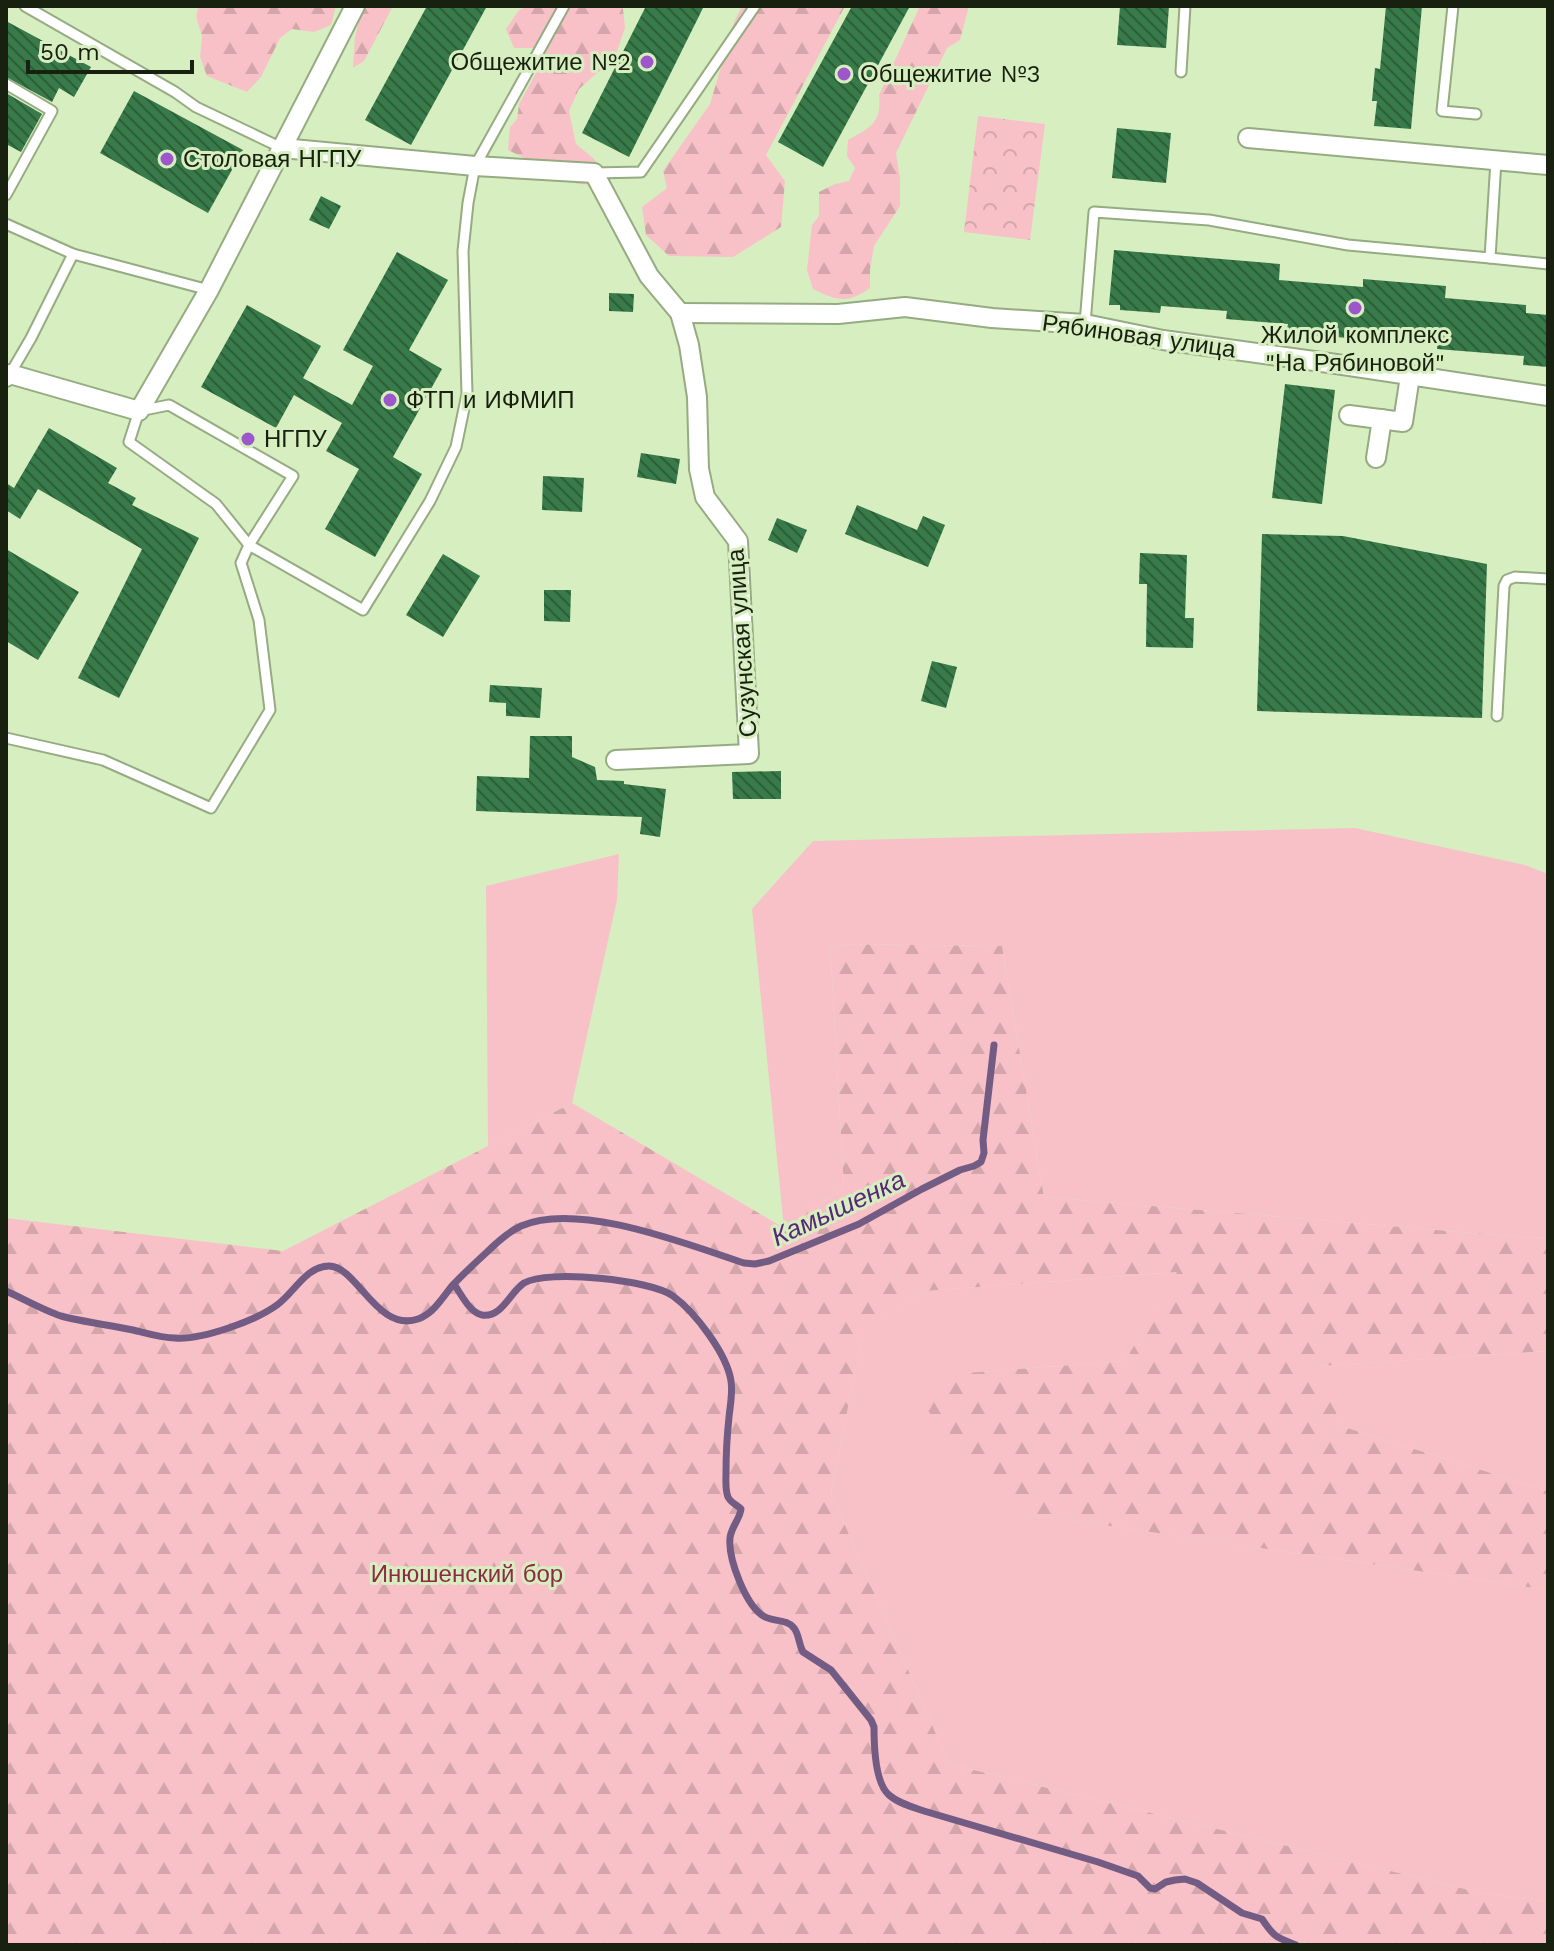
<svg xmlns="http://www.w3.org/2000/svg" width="1554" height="1951" viewBox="0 0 1554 1951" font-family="'Work Sans',sans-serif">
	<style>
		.grass { fill: #f8c1c8 }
		.forest { fill: url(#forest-firs) }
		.park { fill: url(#park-crowns) }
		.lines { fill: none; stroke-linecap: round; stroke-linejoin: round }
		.stream { stroke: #735c84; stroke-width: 7 }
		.building { fill: url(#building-back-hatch) }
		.service-casing { stroke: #95ab81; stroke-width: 13 }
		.minor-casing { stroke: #95ab81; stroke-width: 22 }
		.service { stroke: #fff; stroke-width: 9 }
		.minor { stroke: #fff; stroke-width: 18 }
		.poi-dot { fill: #9d57cb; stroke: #d7eec1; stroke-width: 3 }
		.labels { text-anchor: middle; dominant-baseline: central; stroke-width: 6; stroke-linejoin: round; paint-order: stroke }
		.poi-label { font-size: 24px; fill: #182010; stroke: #d7eec1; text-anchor: start }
		.street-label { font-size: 24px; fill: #182010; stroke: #d7eec1 }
		.park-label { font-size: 24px; fill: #8d2b43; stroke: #d7eec1 }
		.water-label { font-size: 26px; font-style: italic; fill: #582776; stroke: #d7eec1 }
	</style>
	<defs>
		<pattern id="forest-firs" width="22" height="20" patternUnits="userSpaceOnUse" patternTransform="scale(2)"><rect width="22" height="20" fill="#f8c1c8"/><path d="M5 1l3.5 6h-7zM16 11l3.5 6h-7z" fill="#d4a6ab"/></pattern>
		<pattern id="park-crowns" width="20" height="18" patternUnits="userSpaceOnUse" patternTransform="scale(2)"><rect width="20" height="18" fill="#f8c1c8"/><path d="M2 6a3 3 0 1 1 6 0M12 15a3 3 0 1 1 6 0" fill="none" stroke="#d4a6ab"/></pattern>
		<pattern id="building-back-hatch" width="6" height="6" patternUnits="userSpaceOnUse" patternTransform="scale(2)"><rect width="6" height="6" fill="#387a49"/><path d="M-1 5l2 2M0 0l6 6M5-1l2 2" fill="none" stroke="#2c5e38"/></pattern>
	</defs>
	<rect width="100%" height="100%" fill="#d7eec1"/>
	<g class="grass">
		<path d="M 1355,828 L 1525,865 L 1548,874 L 1548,1237 L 1533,1238 L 1044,1197 L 1002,946 L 830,944 L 844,1188 L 784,1228 L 752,909 L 813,841 Z"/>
		<path d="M 619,854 L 617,900 L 572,1103 L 488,1146 L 486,886 Z"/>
		<path d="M 1178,1272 L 1125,1361 L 966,1373 L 1029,1514 L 1548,1590 L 1548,1902 L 1477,1892 L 949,1764 L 831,1493 L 863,1331 L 925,1291 Z"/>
		<path d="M 1548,1351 L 1548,1491 L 1341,1426 L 1318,1366 Z"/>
	</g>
	<g class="forest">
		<path d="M 199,6 L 336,6 L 331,25 L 314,32 L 292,29 L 280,38 L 261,77 L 247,92 L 207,76 L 200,57 L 202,36 L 196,16 Z"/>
		<path d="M 363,6 L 393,6 L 364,61 L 353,68 L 355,37 Z"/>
		<path d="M 528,6 L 621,6 L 623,9 L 625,28 L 615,57 L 579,89 L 569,111 L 576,144 L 593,158 L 605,173 L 595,185 L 578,184 L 508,150 L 510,127 L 517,119 L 519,104 L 545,57 L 535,48 L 514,48 L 506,29 L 519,10 Z"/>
		<path d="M 742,6 L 845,6 L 766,155 L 785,181 L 781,227 L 733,257 L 669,256 L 646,235 L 642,207 L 667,188 L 663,171 L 710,104 L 735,20 Z"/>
		<path d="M 920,6 L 969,6 L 960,40 L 947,48 L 896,153 L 900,179 L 900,206 L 874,246 L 870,270 L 870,288 C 847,304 838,301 813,289 L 807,270 L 812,225 L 819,216 L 819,192 L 835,184 L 849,181 L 855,168 L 847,156 L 848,140 C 870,128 882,123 879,95 Z"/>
		<path d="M 830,944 L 1002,946 L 1044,1197 L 1533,1238 L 1548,1237 L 1548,1351 L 1319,1366 L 1341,1426 L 1548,1491 L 1548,1590 L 1028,1514 L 925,1408 L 966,1373 L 1125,1361 L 1177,1272 L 925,1291 L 863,1332 L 831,1493 L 949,1764 L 1477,1892 L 1548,1902 L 1548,1945 L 6,1945 L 6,1218 L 283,1251 L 572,1103 L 784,1228 L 844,1188 Z"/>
	</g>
	<path class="park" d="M 978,116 L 1045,124 L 1030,240 L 964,232 Z"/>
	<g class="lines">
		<g class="stream">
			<path d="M 454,1284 C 461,1294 470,1313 482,1315 C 502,1318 510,1292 524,1283 C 548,1269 652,1280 673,1296 C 695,1312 727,1354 731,1381 C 733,1393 730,1406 729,1417 C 727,1436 726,1454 726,1472 C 726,1480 725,1490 728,1497 C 730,1502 737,1505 741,1509 C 740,1519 731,1527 730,1538 C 728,1559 746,1607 765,1617 C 775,1622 787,1619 794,1628 C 799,1634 799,1645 803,1652 L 831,1670 L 871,1720 L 874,1727 C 874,1745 875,1783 889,1795 C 898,1803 912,1807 924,1811 L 1098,1862 L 1138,1876 L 1150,1888 L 1155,1889 L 1166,1882 L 1175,1880 L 1185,1879 L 1197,1883 L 1242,1913 L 1262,1919 C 1274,1937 1276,1937 1296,1945"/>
			<path d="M 6,1291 C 24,1299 43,1310 61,1316 C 84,1322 109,1325 133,1330 C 146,1333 161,1338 175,1338 C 202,1340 255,1321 277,1305 C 294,1293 306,1266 329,1266 C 357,1266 377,1333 418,1319 C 433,1314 442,1298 452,1286 C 463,1274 475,1263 487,1252 C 497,1242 508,1232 521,1226 C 578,1201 686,1244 744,1263 L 755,1264 L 769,1261 L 859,1224 L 922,1189 L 960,1170 L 974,1166 L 981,1162 L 984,1153 L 983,1140 L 994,1045"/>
		</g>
	</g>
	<g class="building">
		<path d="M 427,6 L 487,6 L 411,145 L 365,120 Z"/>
		<path d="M 646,6 L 704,6 L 629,157 L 582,133 Z"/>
		<path d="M 852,6 L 910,6 L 823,167 L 778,142 Z"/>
		<path d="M 1120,6 L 1169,6 L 1166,48 L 1117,45 Z"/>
		<path d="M 1386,6 L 1422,6 L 1411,129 L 1374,126 L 1377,101 L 1372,101 L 1375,68 L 1380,69 Z"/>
		<path d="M 6,21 L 91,67 L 74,97 L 59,88 L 52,102 L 6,77 Z"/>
		<path d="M 134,91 L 243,150 L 208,213 L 100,153 Z"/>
		<path d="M 6,93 L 42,114 L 21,152 L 6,144 Z"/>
		<path d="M 1117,128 L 1171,133 L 1166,183 L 1112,178 Z"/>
		<path d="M 321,196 L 341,206 L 329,229 L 309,220 Z"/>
		<path d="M 1114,250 L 1280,264 L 1279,280 L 1363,287 L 1363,279 L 1446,286 L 1445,298 L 1526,305 L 1526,313 L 1548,315 L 1548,367 L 1523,365 L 1524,356 L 1437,349 L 1438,336 L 1362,330 L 1361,339 L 1297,334 L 1298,330 L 1287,329 L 1288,324 L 1226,319 L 1227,311 L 1161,306 L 1160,313 L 1120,310 L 1120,305 L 1109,305 Z"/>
		<path d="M 397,252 L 448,280 L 409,350 L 442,369 L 393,457 L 422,474 L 375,557 L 325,529 L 359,469 L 326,451 L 342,423 L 294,395 L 276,428 L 201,387 L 247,305 L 321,346 L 303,378 L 352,405 L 373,366 L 343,350 Z"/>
		<path d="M 609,293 L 634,294 L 633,312 L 609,311 Z"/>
		<path d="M 1285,384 L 1335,390 L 1322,504 L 1272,498 Z"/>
		<path d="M 49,428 L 117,468 L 108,483 L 136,498 L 132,505 L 199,538 L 119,698 L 78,678 L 142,549 L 38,489 L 20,519 L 6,510 L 6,483 L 14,488 Z"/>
		<path d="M 641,453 L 680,459 L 676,484 L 637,477 Z"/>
		<path d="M 543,476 L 584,478 L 582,512 L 542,510 Z"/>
		<path d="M 857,505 L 917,530 L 923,516 L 945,525 L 928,567 L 845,534 Z"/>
		<path d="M 777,518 L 807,530 L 797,553 L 768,540 Z"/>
		<path d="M 1262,534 L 1343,536 L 1487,564 L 1482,718 L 1257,711 Z"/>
		<path d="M 6,549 L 79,592 L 38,660 L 6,641 Z"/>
		<path d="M 1140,553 L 1187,555 L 1185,618 L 1194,618 L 1193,648 L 1146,647 L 1147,584 L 1139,584 Z"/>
		<path d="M 443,554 L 480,576 L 443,637 L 406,615 Z"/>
		<path d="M 544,590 L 571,590 L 570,622 L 544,621 Z"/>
		<path d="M 932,661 L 957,667 L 946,708 L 921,701 Z"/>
		<path d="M 490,685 L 542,688 L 540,718 L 506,716 L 506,703 L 489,702 Z"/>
		<path d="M 530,736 L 572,736 L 572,757 L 595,767 L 597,780 L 624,781 L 624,784 L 666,789 L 660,837 L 640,834 L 642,817 L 476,811 L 477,776 L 529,778 Z"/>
		<path d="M 781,771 L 781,799 L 733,799 L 732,772 Z"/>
	</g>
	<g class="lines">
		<g class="service-casing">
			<g id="service">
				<path d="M 25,6 L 175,92 L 196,107 L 282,148"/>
				<path d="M 1453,6 L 1442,111 L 1476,114"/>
				<path d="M 1181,72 L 1185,6"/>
				<path d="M 6,84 L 52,111 L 6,195"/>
				<path d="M 1496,160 L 1490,258 L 1548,264"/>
				<path d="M 594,173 L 641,172 L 755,6"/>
				<path d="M 6,224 L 73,254 L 209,290"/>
				<path d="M 1085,324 L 1094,212 L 1209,220 L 1348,245 L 1490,258"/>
				<path d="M 10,374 L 31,338 L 73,254"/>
				<path d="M 1497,716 L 1504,586 L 1507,580 L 1515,577 L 1548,579"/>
				<path d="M 6,738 L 103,760 L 211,808 L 270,710 L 259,620 L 241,563 L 249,545 L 216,504 L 129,442 L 139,411 L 169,405 L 293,476 L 249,545 L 363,610 L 430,501 L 456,447 L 467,394 L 463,251 L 468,203 L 475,166 L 564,6"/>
			</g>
		</g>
		<g class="minor-casing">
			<g id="minor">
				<path d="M 1248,138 L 1548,165"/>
				<path d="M 282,148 L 475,166 L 594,173 L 649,276 L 680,313 L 689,345 L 697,397 L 699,469 L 705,497 L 738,541 L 749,754 L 616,760"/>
				<path d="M 680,313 L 838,314 L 905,307 L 992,318 L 1085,324 L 1163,340 L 1336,364 L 1548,396"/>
				<path d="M 6,377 L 10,374 L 139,411 L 209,290 L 355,6"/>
				<path d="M 1349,415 L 1403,422 L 1410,376"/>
				<path d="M 1376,458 L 1382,419"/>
			</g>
		</g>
		<use href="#service" class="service"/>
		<use href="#minor" class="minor"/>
	</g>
	<g class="poi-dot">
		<circle cx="647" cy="62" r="8"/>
		<circle cx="844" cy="74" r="8"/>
		<circle cx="167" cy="159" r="8"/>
		<circle cx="1355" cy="308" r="8"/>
		<circle cx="390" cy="400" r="8"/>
		<circle cx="248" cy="439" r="8"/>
	</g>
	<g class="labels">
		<g class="poi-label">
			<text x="631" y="62" text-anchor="end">Общежитие №2</text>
			<text x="860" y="74">Общежитие №3</text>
			<text x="183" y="159">Столовая НГПУ</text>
			<text x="1355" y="335" text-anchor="middle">Жилой комплекс<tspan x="1355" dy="28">"На Рябиновой"</tspan></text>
			<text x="406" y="400">ФТП и ИФМИП</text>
			<text x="264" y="439">НГПУ</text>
		</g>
		<g class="street-label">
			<text transform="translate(1139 336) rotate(8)">Рябиновая улица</text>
			<text transform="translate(742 643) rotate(-94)">Сузунская улица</text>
		</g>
		<g class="park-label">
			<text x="467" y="1574">Инюшенский бор</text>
		</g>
		<g class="water-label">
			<text transform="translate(838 1208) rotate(-25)">Камышенка</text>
		</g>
	</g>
	<rect width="1554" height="1951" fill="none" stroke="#182010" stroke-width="16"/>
	<path d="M28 60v12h164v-12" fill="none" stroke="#182010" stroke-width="4"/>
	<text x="40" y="60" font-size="24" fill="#182010" stroke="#d7eec1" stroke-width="6" paint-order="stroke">50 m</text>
</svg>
